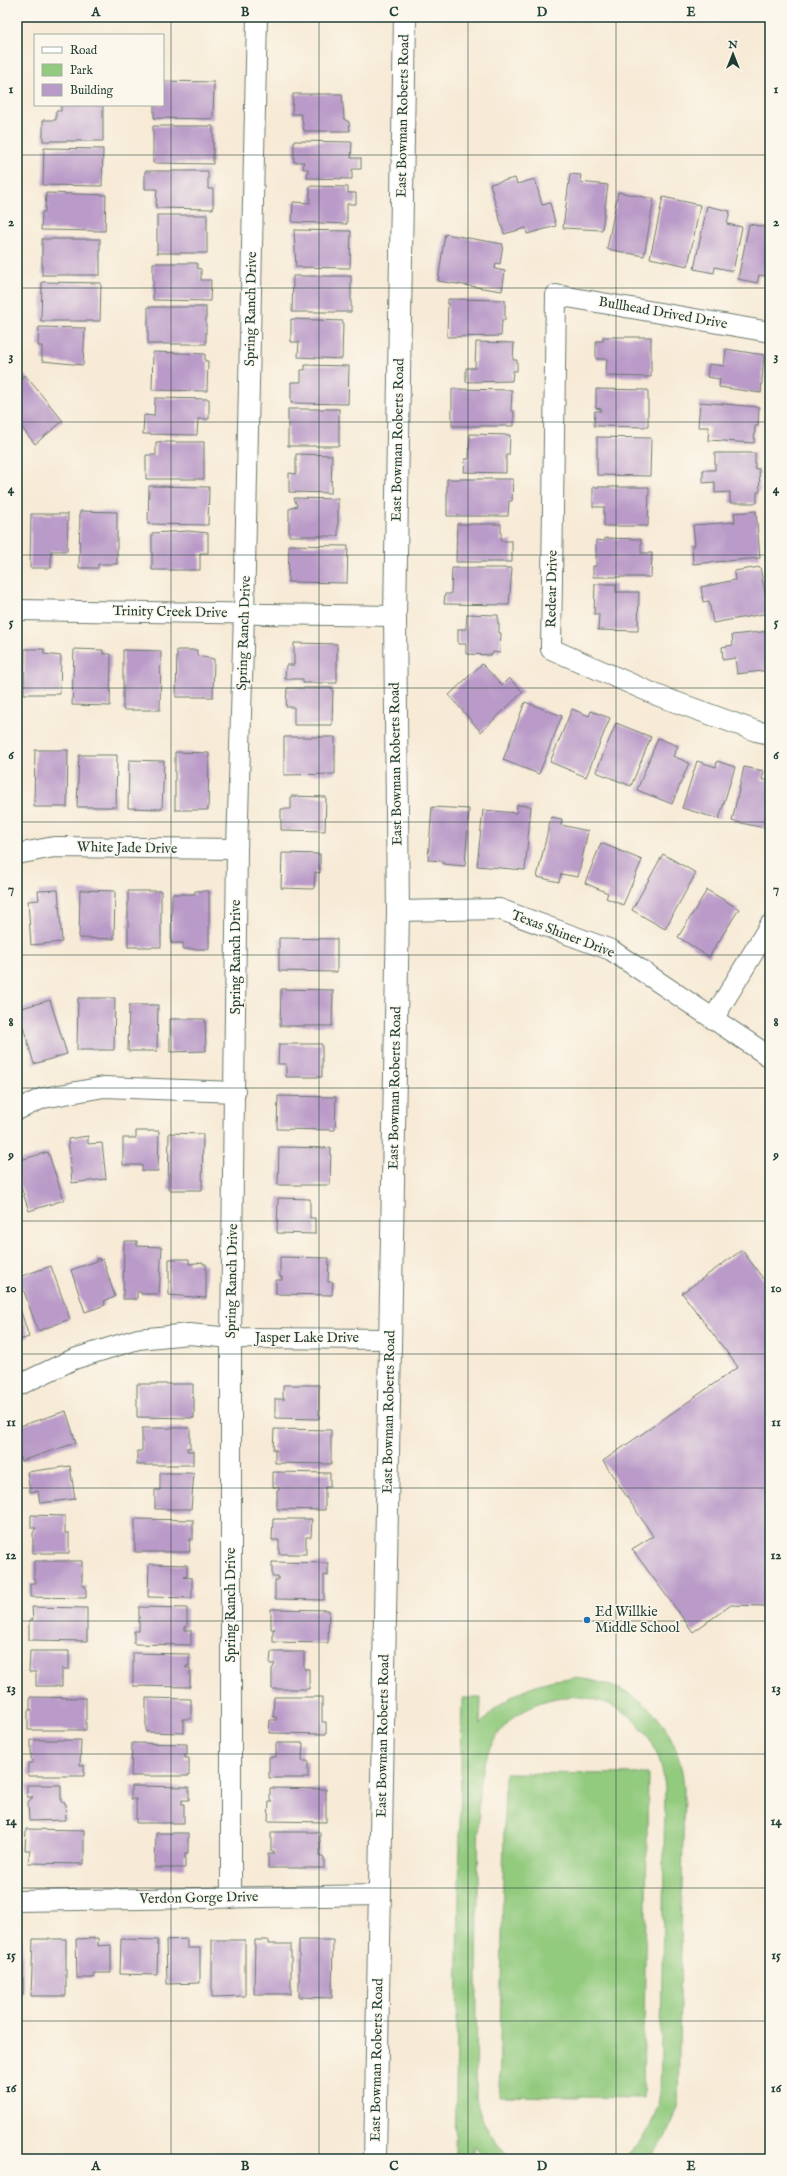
<svg xmlns="http://www.w3.org/2000/svg" width="787" height="2176" viewBox="0 0 787 2176" font-family="'IM FELL English',serif">
	<style>
		.green { fill: #92ca7e; stroke: #588459 }
		.building { fill: #b99ac8 }
		.lines { fill: none; stroke-linecap: round; stroke-linejoin: round }
		.minor-casing { stroke: #6b7a6d; stroke-width: 22 }
		.tertiary-casing { stroke: #6b7a6d; stroke-width: 24 }
		.minor { stroke: #fff; stroke-width: 20 }
		.tertiary { stroke: #fff; stroke-width: 22 }
		.grid { fill: none; stroke: #1f3d34; stroke-width: 1; stroke-opacity: 0.55 }
		.poi-dot { fill: #1f6fb2; stroke: #fbf7ec; stroke-width: 1.5 }
		.labels { text-anchor: middle; dominant-baseline: central; stroke-width: 3; stroke-linejoin: round; paint-order: stroke }
		.street-label { font-size: 14px; fill: #1f3d34; stroke: #fbf7ec }
		.poi-label { font-size: 14px; fill: #1f3d34; stroke: #fbf7ec; text-anchor: start }
		.neatline { fill: none; stroke: #1f3d34; stroke-width: 1.5 }
		.grid-label { font-size: 13px; text-anchor: middle; font-weight: bold; fill: #1f3d34 }
	</style>
	<rect width="100%" height="100%" fill="#fbf7ec"/>
	<filter id="ink" filterUnits="userSpaceOnUse"><feTurbulence type="fractalNoise" baseFrequency=".025" numOctaves="2"/><feDisplacementMap in="SourceGraphic" scale="8" xChannelSelector="R" yChannelSelector="G"/><feConvolveMatrix kernelMatrix="1 2 1 2 8 2 1 2 1" color-interpolation-filters="sRGB"/></filter>
	<filter id="wash" filterUnits="userSpaceOnUse"><feTurbulence type="fractalNoise" baseFrequency=".012" numOctaves="4" result="noise"/><feDisplacementMap in="SourceGraphic" scale="16" xChannelSelector="R" yChannelSelector="G"/><feGaussianBlur stdDeviation="0.9" result="paint"/><feColorMatrix in="noise" values="0 0 0 0 0 0 0 0 0 0 0 0 0 0 0 0 0 1.4 0 .05"/><feComposite in="paint" operator="in"/></filter>
	<g filter="url(#wash)">
		<rect width="100%" height="100%" fill="#f7ead6"/>
		<g class="green">
			<path d="M 574,1678 C 640,1684 680,1724 684,1790 L 678,2103 L 667,2136 L 650,2159 L 622,2159 C 642,2143 653,2125 660,2100 L 665,1790 C 658,1668 491,1664 479,1788 L 476,2098 C 481,2123 493,2143 513,2159 L 486,2159 L 474,2145 L 474,2159 L 455,2159 L 462,1698 L 481,1698 L 480,1725 C 505,1695 535,1680 574,1678 Z"/>
			<path d="M 505,1773 L 648,1774 L 643,2098 L 499,2096 Z"/>
		</g>
		<g id="blocks">
			<g class="building">
				<path d="M 163,81 L 214,82 L 213,119 L 154,118 L 154,105 L 163,105 Z"/>
				<path d="M 293,94 L 342,94 L 344,119 L 349,122 L 350,131 L 304,131 L 301,114 L 292,114 Z"/>
				<path d="M 61,105 L 103,105 L 103,141 L 43,141 L 43,120 L 56,120 L 56,111 L 61,111 Z"/>
				<path d="M 153,126 L 213,126 L 213,164 L 153,163 Z"/>
				<path d="M 294,141 L 352,142 L 351,158 L 361,158 L 361,169 L 352,169 L 352,179 L 307,178 L 308,169 L 303,169 L 304,162 L 294,162 Z"/>
				<path d="M 44,148 L 103,149 L 102,186 L 43,185 Z"/>
				<path d="M 145,171 L 208,171 L 208,189 L 213,189 L 213,209 L 156,208 L 157,189 L 145,189 Z"/>
				<path d="M 570,174 L 581,175 L 580,182 L 608,185 L 602,230 L 563,228 Z"/>
				<path d="M 515,178 L 517,184 L 535,179 L 542,205 L 550,203 L 556,226 L 527,234 L 526,228 L 504,234 L 490,184 Z"/>
				<path d="M 310,186 L 348,187 L 348,193 L 356,193 L 356,204 L 347,204 L 347,224 L 292,222 L 293,202 L 310,203 Z"/>
				<path d="M 618,192 L 654,199 L 644,256 L 607,249 Z"/>
				<path d="M 46,193 L 106,195 L 105,231 L 41,230 L 42,212 L 45,212 Z"/>
				<path d="M 663,197 L 700,205 L 688,266 L 650,258 Z"/>
				<path d="M 707,206 L 730,211 L 727,224 L 742,227 L 733,271 L 715,267 L 714,273 L 694,269 Z"/>
				<rect x="157" y="215" width="50" height="38"/>
				<path d="M 749,224 L 770,228 L 770,277 L 759,275 L 757,283 L 738,279 Z"/>
				<path d="M 294,230 L 351,231 L 350,268 L 296,267 Z"/>
				<path d="M 445,234 L 503,244 L 500,264 L 496,263 L 495,269 L 505,271 L 502,291 L 438,281 Z"/>
				<rect x="42" y="239" width="58" height="36"/>
				<path d="M 153,263 L 197,263 L 197,268 L 201,269 L 201,280 L 211,280 L 210,301 L 153,300 Z"/>
				<path d="M 293,276 L 351,276 L 351,312 L 292,312 Z"/>
				<path d="M 42,282 L 101,283 L 100,321 L 41,321 Z"/>
				<path d="M 448,299 L 505,300 L 505,320 L 502,320 L 501,336 L 447,337 Z"/>
				<rect x="148" y="307" width="58" height="37"/>
				<path d="M 291,319 L 343,321 L 342,359 L 298,357 L 299,342 L 291,342 Z"/>
				<path d="M 39,327 L 85,328 L 83,365 L 42,361 L 42,346 L 38,346 Z"/>
				<path d="M 603,337 L 651,337 L 651,377 L 606,376 L 607,359 L 596,359 L 596,341 L 603,341 Z"/>
				<path d="M 476,342 L 514,343 L 513,360 L 517,360 L 517,371 L 513,371 L 512,381 L 466,382 L 466,368 L 475,368 Z"/>
				<path d="M 726,349 L 764,355 L 761,393 L 719,387 L 720,379 L 707,377 L 709,364 L 724,366 Z"/>
				<path d="M 153,352 L 205,354 L 205,361 L 208,361 L 207,391 L 152,390 Z"/>
				<path d="M 305,365 L 349,366 L 348,404 L 291,403 L 291,382 L 301,382 L 301,370 L 305,370 Z"/>
				<path d="M 25,375 L 63,421 L 35,444 L 17,422 L 17,381 Z"/>
				<path d="M 452,389 L 512,390 L 511,411 L 514,411 L 514,426 L 452,426 Z"/>
				<path d="M 596,389 L 648,390 L 648,427 L 594,426 L 595,411 L 601,411 L 601,409 L 596,408 Z"/>
				<path d="M 155,398 L 209,399 L 209,419 L 198,419 L 197,435 L 143,434 L 144,415 L 154,416 Z"/>
				<path d="M 700,402 L 759,407 L 758,426 L 755,426 L 754,443 L 708,440 L 709,427 L 698,427 Z"/>
				<rect x="288" y="409" width="51" height="37"/>
				<path d="M 470,434 L 510,435 L 509,455 L 506,455 L 506,473 L 464,472 L 465,459 L 469,459 Z"/>
				<path d="M 597,437 L 651,438 L 650,476 L 597,475 Z"/>
				<path d="M 156,442 L 204,442 L 204,479 L 146,479 L 146,455 L 156,455 Z"/>
				<path d="M 715,453 L 755,453 L 755,469 L 759,469 L 760,492 L 757,492 L 757,503 L 730,503 L 730,492 L 715,493 L 715,482 L 703,483 L 703,470 L 715,470 Z"/>
				<path d="M 296,454 L 332,455 L 331,493 L 289,492 L 289,473 L 296,474 Z"/>
				<path d="M 447,479 L 513,479 L 512,501 L 509,501 L 508,516 L 447,516 Z"/>
				<path d="M 149,486 L 209,487 L 208,525 L 148,524 Z"/>
				<path d="M 593,487 L 649,487 L 648,526 L 604,526 L 604,507 L 593,507 Z"/>
				<path d="M 294,498 L 338,499 L 338,536 L 289,536 L 289,509 L 297,506 Z"/>
				<path d="M 80,511 L 117,512 L 117,564 L 98,564 L 98,568 L 79,568 Z"/>
				<path d="M 756,511 L 760,558 L 693,564 L 692,545 L 695,545 L 693,525 L 735,522 L 734,513 Z"/>
				<path d="M 31,514 L 68,514 L 67,551 L 51,551 L 51,568 L 30,568 Z"/>
				<path d="M 457,524 L 501,524 L 501,541 L 512,541 L 512,562 L 456,562 Z"/>
				<path d="M 188,531 L 208,533 L 208,553 L 200,553 L 200,570 L 152,570 L 152,533 Z"/>
				<path d="M 605,538 L 641,539 L 641,553 L 652,553 L 651,577 L 593,577 L 593,566 L 596,566 L 596,540 L 605,541 Z"/>
				<path d="M 289,545 L 348,546 L 347,583 L 288,582 Z"/>
				<path d="M 760,567 L 769,613 L 713,623 L 709,601 L 703,602 L 701,587 L 735,580 L 734,571 Z"/>
				<path d="M 452,568 L 512,568 L 509,605 L 444,604 L 445,594 L 451,594 Z"/>
				<path d="M 595,584 L 616,584 L 616,592 L 639,592 L 638,631 L 598,630 L 599,614 L 594,614 Z"/>
				<path d="M 467,614 L 498,615 L 498,624 L 499,624 L 499,633 L 501,633 L 500,653 L 493,652 L 492,655 L 466,654 L 466,644 L 458,644 L 458,629 L 466,629 Z"/>
				<path d="M 770,631 L 770,670 L 737,674 L 735,658 L 723,660 L 722,647 L 733,645 L 732,635 Z"/>
				<path d="M 294,643 L 337,644 L 337,683 L 303,683 L 303,679 L 285,679 L 286,665 L 294,665 Z"/>
				<path d="M 25,649 L 44,649 L 44,654 L 61,656 L 60,694 L 24,694 Z"/>
				<path d="M 74,649 L 103,650 L 103,654 L 111,654 L 110,706 L 72,705 Z"/>
				<path d="M 123,650 L 161,651 L 160,710 L 123,710 Z"/>
				<path d="M 177,650 L 197,650 L 197,656 L 214,659 L 213,697 L 176,697 Z"/>
				<path d="M 482,664 L 502,685 L 509,678 L 523,692 L 481,732 L 449,695 Z"/>
				<path d="M 287,688 L 333,688 L 332,725 L 294,725 L 294,707 L 286,707 Z"/>
				<path d="M 525,702 L 562,716 L 539,774 L 503,760 Z"/>
				<path d="M 572,709 L 589,716 L 591,711 L 610,718 L 586,777 L 550,762 Z"/>
				<path d="M 616,723 L 651,737 L 631,786 L 596,772 Z"/>
				<path d="M 284,737 L 335,737 L 335,774 L 284,775 Z"/>
				<path d="M 658,738 L 678,746 L 673,756 L 689,763 L 672,804 L 637,790 Z"/>
				<path d="M 35,750 L 68,750 L 67,807 L 34,807 Z"/>
				<path d="M 175,752 L 209,753 L 208,810 L 175,810 Z"/>
				<path d="M 79,755 L 117,755 L 116,807 L 77,807 Z"/>
				<path d="M 129,760 L 164,761 L 162,809 L 128,808 Z"/>
				<path d="M 697,761 L 716,767 L 717,761 L 735,767 L 719,819 L 682,808 Z"/>
				<path d="M 744,767 L 764,771 L 762,780 L 770,780 L 769,829 L 732,821 Z"/>
				<path d="M 291,796 L 326,797 L 325,831 L 281,830 L 281,809 L 291,809 Z"/>
				<path d="M 517,805 L 531,806 L 525,870 L 477,866 L 483,810 L 516,813 Z"/>
				<path d="M 432,807 L 469,809 L 465,866 L 443,864 L 443,861 L 428,860 Z"/>
				<path d="M 551,817 L 562,819 L 561,825 L 588,831 L 578,877 L 561,874 L 559,882 L 537,877 Z"/>
				<path d="M 601,843 L 642,860 L 623,905 L 606,898 L 608,893 L 585,883 Z"/>
				<path d="M 282,853 L 320,854 L 320,873 L 315,872 L 314,889 L 281,888 Z"/>
				<path d="M 663,854 L 696,873 L 665,929 L 632,910 Z"/>
				<path d="M 58,890 L 62,942 L 31,945 L 28,901 L 39,900 L 38,891 Z"/>
				<path d="M 80,890 L 115,891 L 114,939 L 79,938 Z"/>
				<path d="M 707,890 L 739,909 L 709,957 L 678,937 Z"/>
				<rect x="128" y="891" width="33" height="56"/>
				<path d="M 195,891 L 209,891 L 209,949 L 183,949 L 183,943 L 171,943 L 172,894 L 195,894 Z"/>
				<path d="M 279,938 L 337,939 L 337,972 L 279,971 Z"/>
				<path d="M 281,989 L 333,990 L 332,1026 L 280,1026 Z"/>
				<path d="M 78,998 L 115,998 L 114,1050 L 77,1050 Z"/>
				<path d="M 50,1000 L 67,1054 L 34,1064 L 18,1009 Z"/>
				<path d="M 129,1005 L 158,1005 L 157,1051 L 128,1051 Z"/>
				<path d="M 170,1019 L 205,1019 L 206,1051 L 170,1052 Z"/>
				<path d="M 279,1044 L 322,1044 L 322,1077 L 286,1077 L 286,1064 L 278,1064 Z"/>
				<path d="M 278,1096 L 336,1097 L 335,1130 L 277,1129 Z"/>
				<path d="M 136,1131 L 159,1131 L 158,1171 L 142,1171 L 142,1165 L 123,1165 L 123,1138 L 136,1138 Z"/>
				<path d="M 169,1133 L 203,1134 L 202,1190 L 168,1190 Z"/>
				<path d="M 88,1136 L 88,1144 L 102,1143 L 106,1179 L 72,1183 L 68,1139 Z"/>
				<path d="M 279,1147 L 331,1148 L 330,1185 L 278,1185 Z"/>
				<path d="M 48,1152 L 64,1200 L 29,1211 L 17,1175 L 17,1161 Z"/>
				<path d="M 278,1198 L 310,1199 L 310,1218 L 315,1218 L 315,1234 L 277,1233 Z"/>
				<path d="M 124,1241 L 137,1241 L 137,1246 L 162,1247 L 159,1294 L 141,1294 L 141,1292 L 137,1292 L 137,1299 L 123,1299 Z"/>
				<path d="M 742,1250 L 770,1288 L 770,1612 L 764,1606 L 731,1605 L 693,1632 L 632,1549 L 653,1536 L 603,1461 L 738,1367 L 682,1293 Z"/>
				<path d="M 280,1257 L 329,1258 L 328,1282 L 333,1282 L 332,1295 L 276,1294 L 276,1280 L 282,1280 L 282,1277 L 280,1277 Z"/>
				<path d="M 99,1258 L 99,1261 L 103,1259 L 115,1297 L 104,1301 L 105,1305 L 85,1312 L 71,1270 L 97,1261 L 96,1259 Z"/>
				<path d="M 169,1259 L 189,1259 L 189,1264 L 203,1262 L 203,1264 L 206,1264 L 206,1298 L 169,1295 Z"/>
				<path d="M 51,1266 L 70,1319 L 38,1331 L 19,1277 Z"/>
				<path d="M 17,1299 L 29,1337 L 17,1341 Z"/>
				<path d="M 137,1384 L 193,1384 L 193,1396 L 191,1398 L 194,1398 L 194,1418 L 137,1417 Z"/>
				<path d="M 283,1385 L 319,1385 L 319,1419 L 275,1418 L 275,1399 L 285,1399 L 283,1397 Z"/>
				<path d="M 66,1411 L 76,1443 L 21,1461 L 17,1447 L 19,1440 L 17,1427 Z"/>
				<path d="M 142,1428 L 190,1428 L 190,1448 L 187,1448 L 187,1451 L 193,1451 L 193,1465 L 137,1465 L 137,1451 L 142,1451 Z"/>
				<path d="M 274,1429 L 331,1430 L 331,1464 L 275,1463 L 275,1451 L 277,1450 L 273,1450 Z"/>
				<path d="M 70,1466 L 75,1499 L 40,1503 L 38,1491 L 30,1492 L 27,1472 Z"/>
				<path d="M 273,1472 L 330,1473 L 330,1487 L 325,1487 L 325,1510 L 277,1509 L 277,1490 L 279,1490 L 279,1487 L 273,1487 Z"/>
				<path d="M 160,1473 L 194,1473 L 191,1509 L 155,1509 L 155,1490 L 160,1490 Z"/>
				<path d="M 31,1515 L 65,1516 L 65,1533 L 69,1533 L 69,1553 L 33,1553 L 33,1533 L 36,1528 L 31,1528 Z"/>
				<path d="M 135,1519 L 193,1520 L 193,1539 L 189,1539 L 190,1552 L 135,1552 Z"/>
				<path d="M 273,1519 L 312,1519 L 311,1537 L 306,1537 L 306,1554 L 279,1554 L 279,1540 L 272,1540 Z"/>
				<path d="M 34,1561 L 82,1561 L 82,1586 L 86,1586 L 86,1598 L 30,1597 L 30,1583 L 36,1583 L 36,1581 L 34,1581 Z"/>
				<path d="M 272,1562 L 328,1563 L 328,1576 L 324,1575 L 324,1600 L 275,1599 L 275,1580 L 278,1580 L 278,1577 L 272,1577 Z"/>
				<path d="M 149,1564 L 187,1565 L 187,1576 L 184,1577 L 192,1578 L 192,1598 L 148,1597 Z"/>
				<path d="M 32,1607 L 87,1608 L 87,1641 L 29,1640 L 29,1620 L 33,1620 Z"/>
				<path d="M 139,1607 L 187,1608 L 187,1627 L 185,1627 L 185,1630 L 191,1630 L 191,1645 L 134,1644 L 134,1631 L 139,1631 Z"/>
				<path d="M 271,1609 L 329,1610 L 328,1643 L 273,1642 L 273,1630 L 275,1629 L 271,1629 Z"/>
				<path d="M 30,1651 L 69,1651 L 69,1669 L 62,1669 L 62,1686 L 36,1686 L 36,1672 L 29,1672 Z"/>
				<path d="M 271,1652 L 304,1652 L 304,1669 L 309,1669 L 309,1689 L 272,1689 L 272,1669 L 275,1664 L 270,1664 Z"/>
				<path d="M 133,1653 L 189,1654 L 189,1666 L 186,1666 L 186,1668 L 190,1668 L 190,1687 L 133,1686 Z"/>
				<path d="M 30,1697 L 86,1698 L 86,1730 L 28,1730 L 28,1710 L 32,1710 L 30,1709 Z"/>
				<path d="M 274,1697 L 322,1697 L 322,1722 L 326,1722 L 326,1734 L 269,1733 L 270,1720 L 276,1720 L 276,1717 L 273,1717 Z"/>
				<path d="M 146,1698 L 191,1699 L 191,1719 L 182,1719 L 182,1721 L 184,1721 L 184,1733 L 146,1732 Z"/>
				<path d="M 31,1740 L 81,1740 L 80,1765 L 84,1765 L 84,1776 L 28,1776 L 28,1763 L 33,1763 L 33,1760 L 31,1760 Z"/>
				<path d="M 132,1743 L 187,1744 L 187,1755 L 185,1755 L 185,1758 L 189,1758 L 189,1776 L 131,1776 Z"/>
				<path d="M 276,1743 L 303,1743 L 302,1761 L 308,1761 L 308,1778 L 269,1778 L 269,1757 L 276,1757 Z"/>
				<path d="M 27,1785 L 61,1785 L 61,1802 L 65,1802 L 66,1820 L 29,1821 L 28,1802 L 33,1797 L 27,1797 Z"/>
				<path d="M 131,1786 L 189,1787 L 189,1800 L 182,1800 L 182,1804 L 184,1804 L 184,1823 L 136,1823 L 136,1799 L 131,1799 Z"/>
				<path d="M 270,1788 L 326,1789 L 326,1822 L 268,1821 L 269,1802 L 272,1802 L 270,1800 Z"/>
				<path d="M 26,1829 L 84,1830 L 84,1864 L 28,1863 L 30,1850 L 25,1850 Z"/>
				<path d="M 271,1832 L 320,1832 L 320,1857 L 324,1857 L 324,1868 L 268,1868 L 268,1854 L 274,1854 L 274,1851 L 271,1851 Z"/>
				<path d="M 156,1833 L 188,1833 L 188,1854 L 185,1854 L 185,1868 L 155,1868 Z"/>
				<path d="M 98,1938 L 98,1946 L 111,1945 L 111,1973 L 94,1973 L 94,1978 L 77,1978 L 76,1939 Z"/>
				<rect x="17" y="1939" width="6" height="56"/>
				<path d="M 33,1939 L 66,1939 L 66,1996 L 31,1996 Z"/>
				<path d="M 121,1939 L 158,1940 L 157,1975 L 120,1974 Z"/>
				<path d="M 187,1939 L 187,1948 L 200,1948 L 200,1983 L 167,1984 L 166,1940 Z"/>
				<path d="M 212,1940 L 245,1940 L 245,1996 L 212,1997 Z"/>
				<path d="M 255,1940 L 268,1940 L 268,1944 L 291,1944 L 291,1994 L 254,1994 Z"/>
				<path d="M 299,1940 L 333,1940 L 332,1998 L 299,1997 Z"/>
			</g>
		</g>
	</g>
	<g filter="url(#ink)">
		<use href="#blocks" fill-opacity="0" stroke="#6b7a6d" stroke-width="1"/>
		<g class="lines">
			<g class="minor-casing">
				<g id="minor">
					<path d="M 770,332 L 556,295 L 551,649 L 659,696 L 756,731 L 770,734"/>
					<path d="M 17,610 L 395,616"/>
					<path d="M 17,854 L 54,847 L 237,849"/>
					<path d="M 398,911 L 499,909 L 611,950 L 770,1057"/>
					<path d="M 713,1019 L 770,925"/>
					<path d="M 17,1110 L 43,1098 L 104,1087 L 235,1092"/>
					<path d="M 17,1386 L 74,1359 L 138,1339 L 189,1334 L 231,1338 L 390,1339"/>
					<path d="M 231,1898 L 231,1338 L 237,849 L 244,613 L 257,17"/>
					<path d="M 17,1901 L 380,1895"/>
				</g>
			</g>
			<g class="tertiary-casing">
				<path id="tertiary" d="M 375,2159 L 398,911 L 395,616 L 405,17"/>
			</g>
			<use href="#minor" class="minor"/>
			<use href="#tertiary" class="tertiary"/>
		</g>
	</g>
	<path class="grid" d="M 171,17 L 171,2159M 319,17 L 319,2159M 468,17 L 468,2159M 616,17 L 616,2159M 17,155 L 770,155M 17,288 L 770,288M 17,422 L 770,422M 17,555 L 770,555M 17,688 L 770,688M 17,822 L 770,822M 17,955 L 770,955M 17,1088 L 770,1088M 17,1221 L 770,1221M 17,1354 L 770,1354M 17,1488 L 770,1488M 17,1621 L 770,1621M 17,1754 L 770,1754M 17,1888 L 770,1888M 17,2021 L 770,2021"/>
	<circle class="poi-dot" cx="587" cy="1620" r="4"/>
	<g class="labels">
		<g class="street-label">
			<text transform="translate(403 116) rotate(-89)">East Bowman Roberts Road</text>
			<text transform="translate(251 309) rotate(-89)">Spring Ranch Drive</text>
			<text transform="translate(663 313) rotate(10)">Bullhead Drived Drive</text>
			<text transform="translate(398 440) rotate(-89)">East Bowman Roberts Road</text>
			<text transform="translate(552 589) rotate(-89)">Redear Drive</text>
			<text transform="translate(170 612) rotate(1)">Trinity Creek Drive</text>
			<text transform="translate(244 633) rotate(-88)">Spring Ranch Drive</text>
			<text transform="translate(396 764) rotate(-91)">East Bowman Roberts Road</text>
			<text transform="translate(127 848) rotate(1)">White Jade Drive</text>
			<text transform="translate(563 934) rotate(21)">Texas Shiner Drive</text>
			<text transform="translate(236 957) rotate(-90)">Spring Ranch Drive</text>
			<text transform="translate(395 1088) rotate(-89)">East Bowman Roberts Road</text>
			<text transform="translate(232 1281) rotate(-89)">Spring Ranch Drive</text>
			<text x="307" y="1338">Jasper Lake Drive</text>
			<text transform="translate(389 1412) rotate(-89)">East Bowman Roberts Road</text>
			<text transform="translate(231 1605) rotate(-90)">Spring Ranch Drive</text>
			<text transform="translate(383 1736) rotate(-89)">East Bowman Roberts Road</text>
			<text transform="translate(199 1898) rotate(-1)">Verdon Gorge Drive</text>
			<text transform="translate(377 2060) rotate(-89)">East Bowman Roberts Road</text>
		</g>
		<g class="poi-label">
			<text x="595" y="1612">Ed Willkie<tspan x="595" dy="16">Middle School</tspan></text>
		</g>
	</g>
	<rect width="787" height="2176" fill="none" stroke="#fbf7ec" stroke-width="44"/>
	<rect x="34" y="34" width="130" height="72" fill="#fbf7ec" stroke="#a3ada2"/>
	<rect x="42" y="47" width="20" height="6" fill="#ffffff" stroke="#a3ada2"/>
	<text x="70" y="54" font-size="12" fill="#1f3d34">Road</text>
	<rect x="42" y="64" width="20" height="12" fill="#92ca7e" stroke="#a3ada2"/>
	<text x="70" y="74" font-size="12" fill="#1f3d34">Park</text>
	<rect x="42" y="84" width="20" height="12" fill="#b99ac8" stroke="#a3ada2"/>
	<text x="70" y="94" font-size="12" fill="#1f3d34">Building</text>
	<g transform="translate(733 54)" stroke="#fbf7ec" stroke-width="3" paint-order="stroke">
	<path d="M0-3L7 15L0 10L-7 15Z" fill="#1f3d34"/>
	<text y="-6" font-size="11" font-weight="bold" text-anchor="middle" fill="#1f3d34">N</text>
	</g>
	<rect x="22" y="22" width="743" height="2132" class="neatline"/>
	<g class="grid-label">
		<text x="96" y="16">A</text>
		<text x="245" y="16">B</text>
		<text x="394" y="16">C</text>
		<text x="542" y="16">D</text>
		<text x="691" y="16">E</text>
		<text x="11" y="93">1</text>
		<text x="776" y="93">1</text>
		<text x="11" y="226">2</text>
		<text x="776" y="226">2</text>
		<text x="11" y="360">3</text>
		<text x="776" y="360">3</text>
		<text x="11" y="493">4</text>
		<text x="776" y="493">4</text>
		<text x="11" y="626">5</text>
		<text x="776" y="626">5</text>
		<text x="11" y="759">6</text>
		<text x="776" y="759">6</text>
		<text x="11" y="893">7</text>
		<text x="776" y="893">7</text>
		<text x="11" y="1026">8</text>
		<text x="776" y="1026">8</text>
		<text x="11" y="1159">9</text>
		<text x="776" y="1159">9</text>
		<text x="11" y="1292">10</text>
		<text x="776" y="1292">10</text>
		<text x="11" y="1426">11</text>
		<text x="776" y="1426">11</text>
		<text x="11" y="1559">12</text>
		<text x="776" y="1559">12</text>
		<text x="11" y="1692">13</text>
		<text x="776" y="1692">13</text>
		<text x="11" y="1825">14</text>
		<text x="776" y="1825">14</text>
		<text x="11" y="1959">15</text>
		<text x="776" y="1959">15</text>
		<text x="11" y="2092">16</text>
		<text x="776" y="2092">16</text>
		<text x="96" y="2170">A</text>
		<text x="245" y="2170">B</text>
		<text x="394" y="2170">C</text>
		<text x="542" y="2170">D</text>
		<text x="691" y="2170">E</text>
	</g>
</svg>
